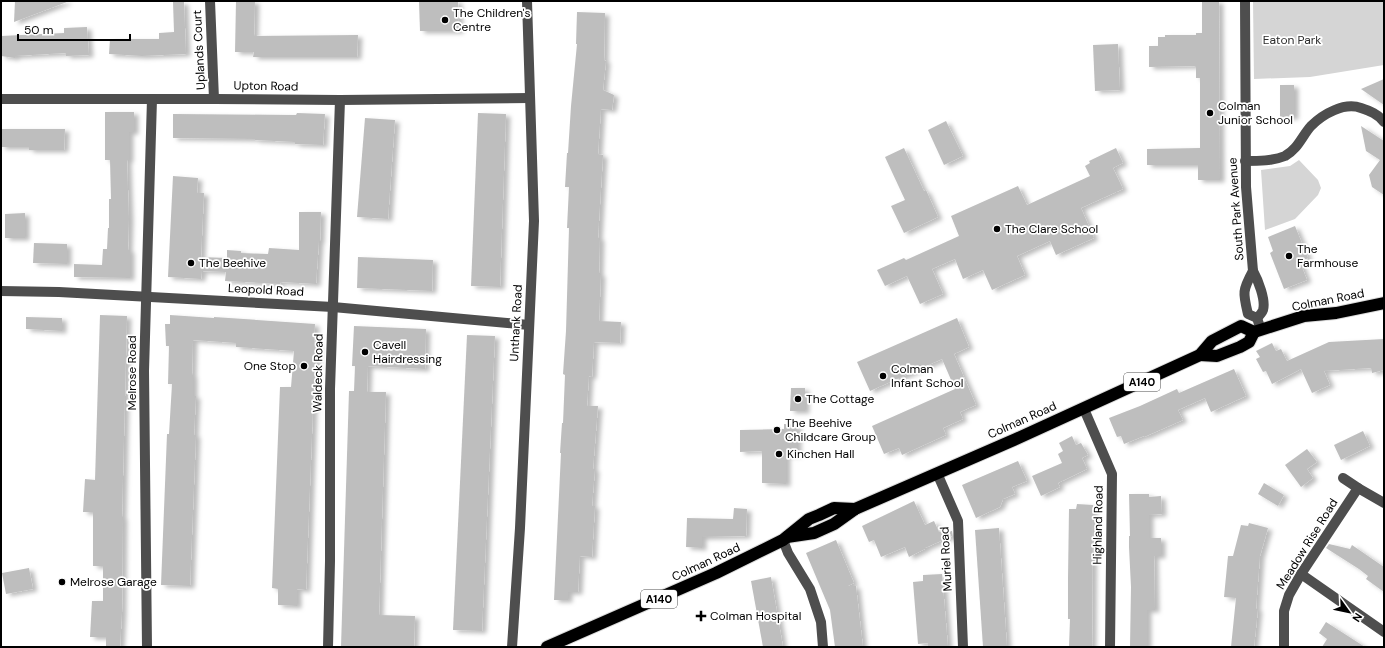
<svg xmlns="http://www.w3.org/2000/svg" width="1385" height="648" viewBox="0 0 1385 648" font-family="'DM Sans',sans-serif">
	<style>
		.green { fill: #d5d5d5 }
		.building { fill: #bebebe; filter: url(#shadow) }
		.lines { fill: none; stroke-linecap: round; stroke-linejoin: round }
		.highway-casing { stroke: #dbdbdb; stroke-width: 14 }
		.minor { stroke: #4e4e4e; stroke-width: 10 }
		.highway { stroke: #000; stroke-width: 12 }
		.poi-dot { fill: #000; stroke: #fff; stroke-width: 1.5 }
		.labels { text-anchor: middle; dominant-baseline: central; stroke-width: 3.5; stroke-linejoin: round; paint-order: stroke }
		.shield { fill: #fff; stroke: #4c4c4c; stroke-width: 1 }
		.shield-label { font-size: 11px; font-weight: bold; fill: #000 }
		.poi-label { font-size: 12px; fill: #000; stroke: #fff; text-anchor: start }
		.park-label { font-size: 12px; fill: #2c2c2c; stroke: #fff }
		.street-label { font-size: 12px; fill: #000; stroke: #fff }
	</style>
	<defs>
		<filter id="shadow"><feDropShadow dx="4.5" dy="2.5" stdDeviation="2" flood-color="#0004"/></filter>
	</defs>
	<rect width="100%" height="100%" fill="#fff"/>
	<g class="green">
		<path d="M 1253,1 L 1384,1 L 1384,65 L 1310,77 L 1254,79 Z"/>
		<path d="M 1299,160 L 1318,180 L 1321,188 L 1318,195 L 1295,219 L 1265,230 L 1261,170 L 1290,166 Z"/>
	</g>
	<g class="building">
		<path d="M 15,1 L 67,1 L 67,2 L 14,22 Z"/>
		<path d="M 236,1 L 255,1 L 254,36 L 358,35 L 357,57 L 253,57 L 254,52 L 235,52 Z"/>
		<path d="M 428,1 L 458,1 L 459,31 L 420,31 L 419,2 Z"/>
		<path d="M 1202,1 L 1219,1 L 1220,180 L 1198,180 L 1198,165 L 1147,165 L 1147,149 L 1200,148 L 1200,78 L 1196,78 L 1196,66 L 1149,67 L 1149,46 L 1158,46 L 1158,37 L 1165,37 L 1165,35 L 1196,35 L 1196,33 L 1202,33 Z"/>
		<path d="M 173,2 L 184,2 L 186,54 L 142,56 L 109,54 L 110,39 L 159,39 L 159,33 L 174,32 Z"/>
		<path d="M 577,12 L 605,13 L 604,60 L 606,61 L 603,90 L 614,95 L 612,110 L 601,109 L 598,154 L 603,155 L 598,238 L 600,238 L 599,274 L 601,274 L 599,321 L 621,322 L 620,343 L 594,342 L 592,377 L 589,376 L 587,406 L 598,406 L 593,469 L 595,469 L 592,506 L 595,506 L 592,557 L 580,556 L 578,592 L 568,592 L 568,600 L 554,600 L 561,453 L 560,453 L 562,423 L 563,423 L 565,375 L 563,374 L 566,331 L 569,228 L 567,228 L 569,187 L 565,187 L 567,153 L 568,153 L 571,106 L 577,44 L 576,44 Z"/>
		<path d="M 87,27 L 89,55 L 66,56 L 66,53 L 15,56 L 15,58 L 1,56 L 1,36 L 64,33 L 64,28 Z"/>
		<path d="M 1118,44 L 1120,90 L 1095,91 L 1093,45 Z"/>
		<path d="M 1384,79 L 1384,105 L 1361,89 Z"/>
		<rect x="1280" y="85" width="14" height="32"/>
		<path d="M 105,112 L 134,112 L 134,132 L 129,132 L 129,160 L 127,160 L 129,219 L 128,250 L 130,250 L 130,278 L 74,277 L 74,264 L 102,265 L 103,249 L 107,249 L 108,228 L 109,228 L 109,199 L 111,199 L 110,160 L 105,160 Z"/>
		<path d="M 297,113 L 325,114 L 323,145 L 295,144 L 295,142 L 255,140 L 255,139 L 173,138 L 173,114 L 296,115 Z"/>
		<path d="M 478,113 L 506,114 L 500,287 L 471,286 Z"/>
		<path d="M 365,118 L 395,120 L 388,219 L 357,217 Z"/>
		<path d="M 946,121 L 963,156 L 944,165 L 928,130 Z"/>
		<path d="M 1361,126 L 1384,141 L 1384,195 L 1372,187 L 1369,175 L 1380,160 L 1366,151 Z"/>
		<path d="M 1,129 L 65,129 L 64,150 L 29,150 L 29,147 L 1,147 Z"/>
		<path d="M 904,148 L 924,191 L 926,190 L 938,217 L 904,233 L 891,206 L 905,200 L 885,157 Z"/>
		<path d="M 1116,148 L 1123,163 L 1113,168 L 1123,189 L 1081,208 L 1094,238 L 1056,255 L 1050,241 L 1017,256 L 1025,275 L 992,290 L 983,270 L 963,279 L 955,259 L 932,269 L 943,294 L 920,304 L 907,276 L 885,286 L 877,270 L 904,258 L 906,260 L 959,236 L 951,216 L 1018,186 L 1027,205 L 1090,176 L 1085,166 L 1090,163 L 1089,161 Z"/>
		<path d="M 173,176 L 198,178 L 197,193 L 204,193 L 201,257 L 227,258 L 227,250 L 241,251 L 241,253 L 268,254 L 269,248 L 299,250 L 299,212 L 321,212 L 320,241 L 319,241 L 316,284 L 281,282 L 280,284 L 225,281 L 226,272 L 202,271 L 201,279 L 168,277 Z"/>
		<path d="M 25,213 L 25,238 L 5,238 L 5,214 Z"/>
		<path d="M 1295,226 L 1308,258 L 1300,262 L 1307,280 L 1284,289 L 1270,253 L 1273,251 L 1268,237 Z"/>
		<path d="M 34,243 L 67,244 L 67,264 L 33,263 Z"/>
		<path d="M 358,257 L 433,260 L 432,291 L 357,288 Z"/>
		<path d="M 100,315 L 127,316 L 122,517 L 123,517 L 122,612 L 120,647 L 106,647 L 106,637 L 90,637 L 92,601 L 103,601 L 103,566 L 93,566 L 93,512 L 83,512 L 85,479 L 95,480 Z"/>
		<path d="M 170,315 L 214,318 L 214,317 L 315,324 L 314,343 L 318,343 L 315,383 L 314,383 L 306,590 L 297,589 L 297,606 L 278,605 L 278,589 L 272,588 L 280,387 L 291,387 L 294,351 L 236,347 L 236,343 L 193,340 L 192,375 L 193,375 L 193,396 L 196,396 L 194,435 L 196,435 L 190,586 L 161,585 L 167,434 L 169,434 L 172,384 L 168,384 L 169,346 L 166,346 L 165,324 L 170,324 Z"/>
		<path d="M 26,317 L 62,318 L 62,331 L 26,329 Z"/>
		<path d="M 957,318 L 969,347 L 954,354 L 976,405 L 960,412 L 963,419 L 943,428 L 946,435 L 902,455 L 899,448 L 884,454 L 872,426 L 955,389 L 942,359 L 870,391 L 857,362 Z"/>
		<path d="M 354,326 L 426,329 L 425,369 L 368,366 L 367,392 L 386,392 L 379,615 L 415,616 L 414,647 L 341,647 L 349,391 L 354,391 L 355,366 L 352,366 Z"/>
		<path d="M 467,335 L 495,336 L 482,631 L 453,630 Z"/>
		<path d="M 1384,339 L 1384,370 L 1372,373 L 1371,368 L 1324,371 L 1330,385 L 1312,393 L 1301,369 L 1272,384 L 1266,371 L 1263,372 L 1256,359 L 1260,357 L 1256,351 L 1272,343 L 1276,351 L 1281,349 L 1287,361 L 1329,342 Z"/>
		<path d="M 1234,369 L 1246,396 L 1211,412 L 1205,398 L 1178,410 L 1183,420 L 1144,437 L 1144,436 L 1124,444 L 1121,436 L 1117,437 L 1109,418 L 1140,406 L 1177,389 L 1179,393 Z"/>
		<path d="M 791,388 L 805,388 L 805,411 L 790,411 Z"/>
		<path d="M 784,424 L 797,425 L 797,455 L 786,455 L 786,484 L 762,483 L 762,451 L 740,452 L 740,430 L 784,429 Z"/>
		<path d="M 1363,431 L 1370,446 L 1341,460 L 1334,445 Z"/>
		<path d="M 1072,436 L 1076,445 L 1081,443 L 1088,455 L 1082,458 L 1087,469 L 1058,483 L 1060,487 L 1041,496 L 1032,476 L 1062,463 L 1058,454 L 1063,451 L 1059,443 Z"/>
		<path d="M 1307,449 L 1317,462 L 1307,469 L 1313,478 L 1301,487 L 1285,465 Z"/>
		<path d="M 1018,461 L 1027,481 L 1012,487 L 1015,494 L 1003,499 L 1000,507 L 976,518 L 962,485 Z"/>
		<path d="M 1264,483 L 1284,495 L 1278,506 L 1258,494 Z"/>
		<path d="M 1129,494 L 1149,494 L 1149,497 L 1161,496 L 1162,514 L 1149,515 L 1149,538 L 1161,538 L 1161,556 L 1154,556 L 1155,610 L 1147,610 L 1147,647 L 1130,647 L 1131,587 L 1129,547 L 1129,536 L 1130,536 Z"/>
		<path d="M 914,501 L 925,525 L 934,521 L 939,532 L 952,531 L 952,536 L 925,548 L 925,549 L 909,557 L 905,547 L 881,557 L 874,540 L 869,542 L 862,526 Z"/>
		<path d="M 1077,504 L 1093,505 L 1092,647 L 1069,647 L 1070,619 L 1068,619 L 1068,578 L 1069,509 L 1076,509 Z"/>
		<path d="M 734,508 L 747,509 L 746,536 L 702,537 L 702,548 L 686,547 L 687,518 L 733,519 Z"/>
		<path d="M 1249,523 L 1268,528 L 1260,556 L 1256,609 L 1258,609 L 1254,647 L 1231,647 L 1236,598 L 1224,597 L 1228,556 L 1233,556 L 1241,525 L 1248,526 Z"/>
		<path d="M 999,528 L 1007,647 L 983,647 L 975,530 Z"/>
		<path d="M 836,540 L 854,583 L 848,586 L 856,586 L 863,647 L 835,647 L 830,610 L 806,553 Z"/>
		<path d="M 1329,544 L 1350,549 L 1352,545 L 1384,567 L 1384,592 L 1366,579 L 1368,576 L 1359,569 L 1326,548 Z"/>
		<path d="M 29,568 L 33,589 L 6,594 L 2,573 Z"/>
		<path d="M 942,574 L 948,647 L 928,647 L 928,643 L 918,644 L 913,582 L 923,581 L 923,575 Z"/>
		<path d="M 771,577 L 783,647 L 763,647 L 751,581 Z"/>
		<path d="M 1326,622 L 1365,647 L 1322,647 L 1327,639 L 1319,633 Z"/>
	</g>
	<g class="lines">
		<g class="highway-casing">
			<g id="highway">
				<path d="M 1200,355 L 1217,356 L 1240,347 L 1249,342 L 1254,332"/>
				<path d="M 787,537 L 814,533 L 834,524 L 855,509 L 1016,439 L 1200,355 L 1212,341 L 1241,326 L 1254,332 L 1304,316 L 1336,313 L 1384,303"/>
				<path d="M 547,647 L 716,573 L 783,540 L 809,519 L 819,515 L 834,508 L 855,509"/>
			</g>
		</g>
		<g class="minor">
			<path d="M 210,1 L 214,99"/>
			<path d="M 1245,1 L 1246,187 L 1253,271 C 1258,280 1266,300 1263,310 C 1262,313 1259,316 1257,318"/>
			<path d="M 1,99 L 214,99 L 340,100 L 530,98"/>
			<path d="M 1245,161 C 1258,161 1273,161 1285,156 C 1298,149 1302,136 1311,126 C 1323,114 1344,102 1361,108 C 1370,111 1378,114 1384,122"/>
			<path d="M 1253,271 C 1242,291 1243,293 1248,314 L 1257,318 L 1259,324"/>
			<path d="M 1,291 L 59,292 L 333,307 L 529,325"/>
			<path d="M 1084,409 L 1112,474 L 1110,647"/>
			<path d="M 937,473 L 958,521 L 963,647"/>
			<path d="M 1343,478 L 1358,488"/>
			<path d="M 783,540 L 788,553 L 810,589 L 821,622 L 823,647"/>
			<path d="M 1301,574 L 1384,632"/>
			<path d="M 147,647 L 144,371 L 152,99"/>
			<path d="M 328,647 L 330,561 L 330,389 L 340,100"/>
			<path d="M 512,647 L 520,528 L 534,221 L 527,1"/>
			<path d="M 1284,647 L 1284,611 L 1289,595 L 1301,574 L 1358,488 L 1384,503"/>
		</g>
		<use href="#highway" class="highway"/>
	</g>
	<g class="poi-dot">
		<circle cx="445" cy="20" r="4"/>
		<circle cx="1210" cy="113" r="4"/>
		<circle cx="997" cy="229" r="4"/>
		<circle cx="1289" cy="256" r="4"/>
		<circle cx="191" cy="263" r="4"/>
		<circle cx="365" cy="352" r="4"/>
		<circle cx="304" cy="366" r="4"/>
		<circle cx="883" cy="376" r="4"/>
		<circle cx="798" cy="399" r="4"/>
		<circle cx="777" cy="430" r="4"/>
		<circle cx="779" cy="454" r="4"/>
		<circle cx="62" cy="582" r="4"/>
		<path d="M699 610h4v4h4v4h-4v4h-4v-4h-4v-4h4z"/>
	</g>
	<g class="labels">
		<g class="shield">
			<rect x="1124" y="373" width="36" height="18" rx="3"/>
			<rect x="641" y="590" width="36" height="18" rx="3"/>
		</g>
		<g class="shield-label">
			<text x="1142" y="382">A140</text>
			<text x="659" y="599">A140</text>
		</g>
		<g class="poi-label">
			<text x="453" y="13">The Children's<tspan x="453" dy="14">Centre</tspan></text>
			<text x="1218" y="106">Colman<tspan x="1218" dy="14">Junior School</tspan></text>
			<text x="1005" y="229">The Clare School</text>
			<text x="1297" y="249">The<tspan x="1297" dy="14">Farmhouse</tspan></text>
			<text x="199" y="263">The Beehive</text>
			<text x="373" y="345">Cavell<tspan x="373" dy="14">Hairdressing</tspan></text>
			<text x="296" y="366" text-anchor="end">One Stop</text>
			<text x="891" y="369">Colman<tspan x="891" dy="14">Infant School</tspan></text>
			<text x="806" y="399">The Cottage</text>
			<text x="785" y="423">The Beehive<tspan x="785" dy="14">Childcare Group</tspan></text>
			<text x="787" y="454">Kinchen Hall</text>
			<text x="70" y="582">Melrose Garage</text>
			<text x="710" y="616">Colman Hospital</text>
		</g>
		<g class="park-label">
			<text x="1292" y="40">Eaton Park</text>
		</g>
		<g class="street-label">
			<text transform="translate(199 50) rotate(-93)">Uplands Court</text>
			<text transform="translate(266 86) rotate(1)">Upton Road</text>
			<text transform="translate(1236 209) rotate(-94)">South Park Avenue</text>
			<text transform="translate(266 290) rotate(3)">Leopold Road</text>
			<text transform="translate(1328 300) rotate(-11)">Colman Road</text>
			<text transform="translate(516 323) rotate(-87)">Unthank Road</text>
			<text transform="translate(132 373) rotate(-90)">Melrose Road</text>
			<text transform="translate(318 373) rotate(-89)">Waldeck Road</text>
			<text transform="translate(1022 420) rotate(-24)">Colman Road</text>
			<text transform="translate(1098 525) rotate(-89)">Highland Road</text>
			<text transform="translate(1307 544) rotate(-58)">Meadow Rise Road</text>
			<text transform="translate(946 559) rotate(-93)">Muriel Road</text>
			<text transform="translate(706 562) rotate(-25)">Colman Road</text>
		</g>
	</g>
	<rect width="1385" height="648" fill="none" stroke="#000000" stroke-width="4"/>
	<g transform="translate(1349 612) rotate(123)" stroke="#ffffff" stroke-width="3" paint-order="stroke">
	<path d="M0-3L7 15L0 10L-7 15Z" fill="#000000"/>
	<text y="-6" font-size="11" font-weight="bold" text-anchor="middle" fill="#000000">N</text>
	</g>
	<path d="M18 34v6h112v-6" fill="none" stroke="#000000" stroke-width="2"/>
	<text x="24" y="34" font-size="12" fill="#000000" stroke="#ffffff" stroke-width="3" paint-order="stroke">50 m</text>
</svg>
